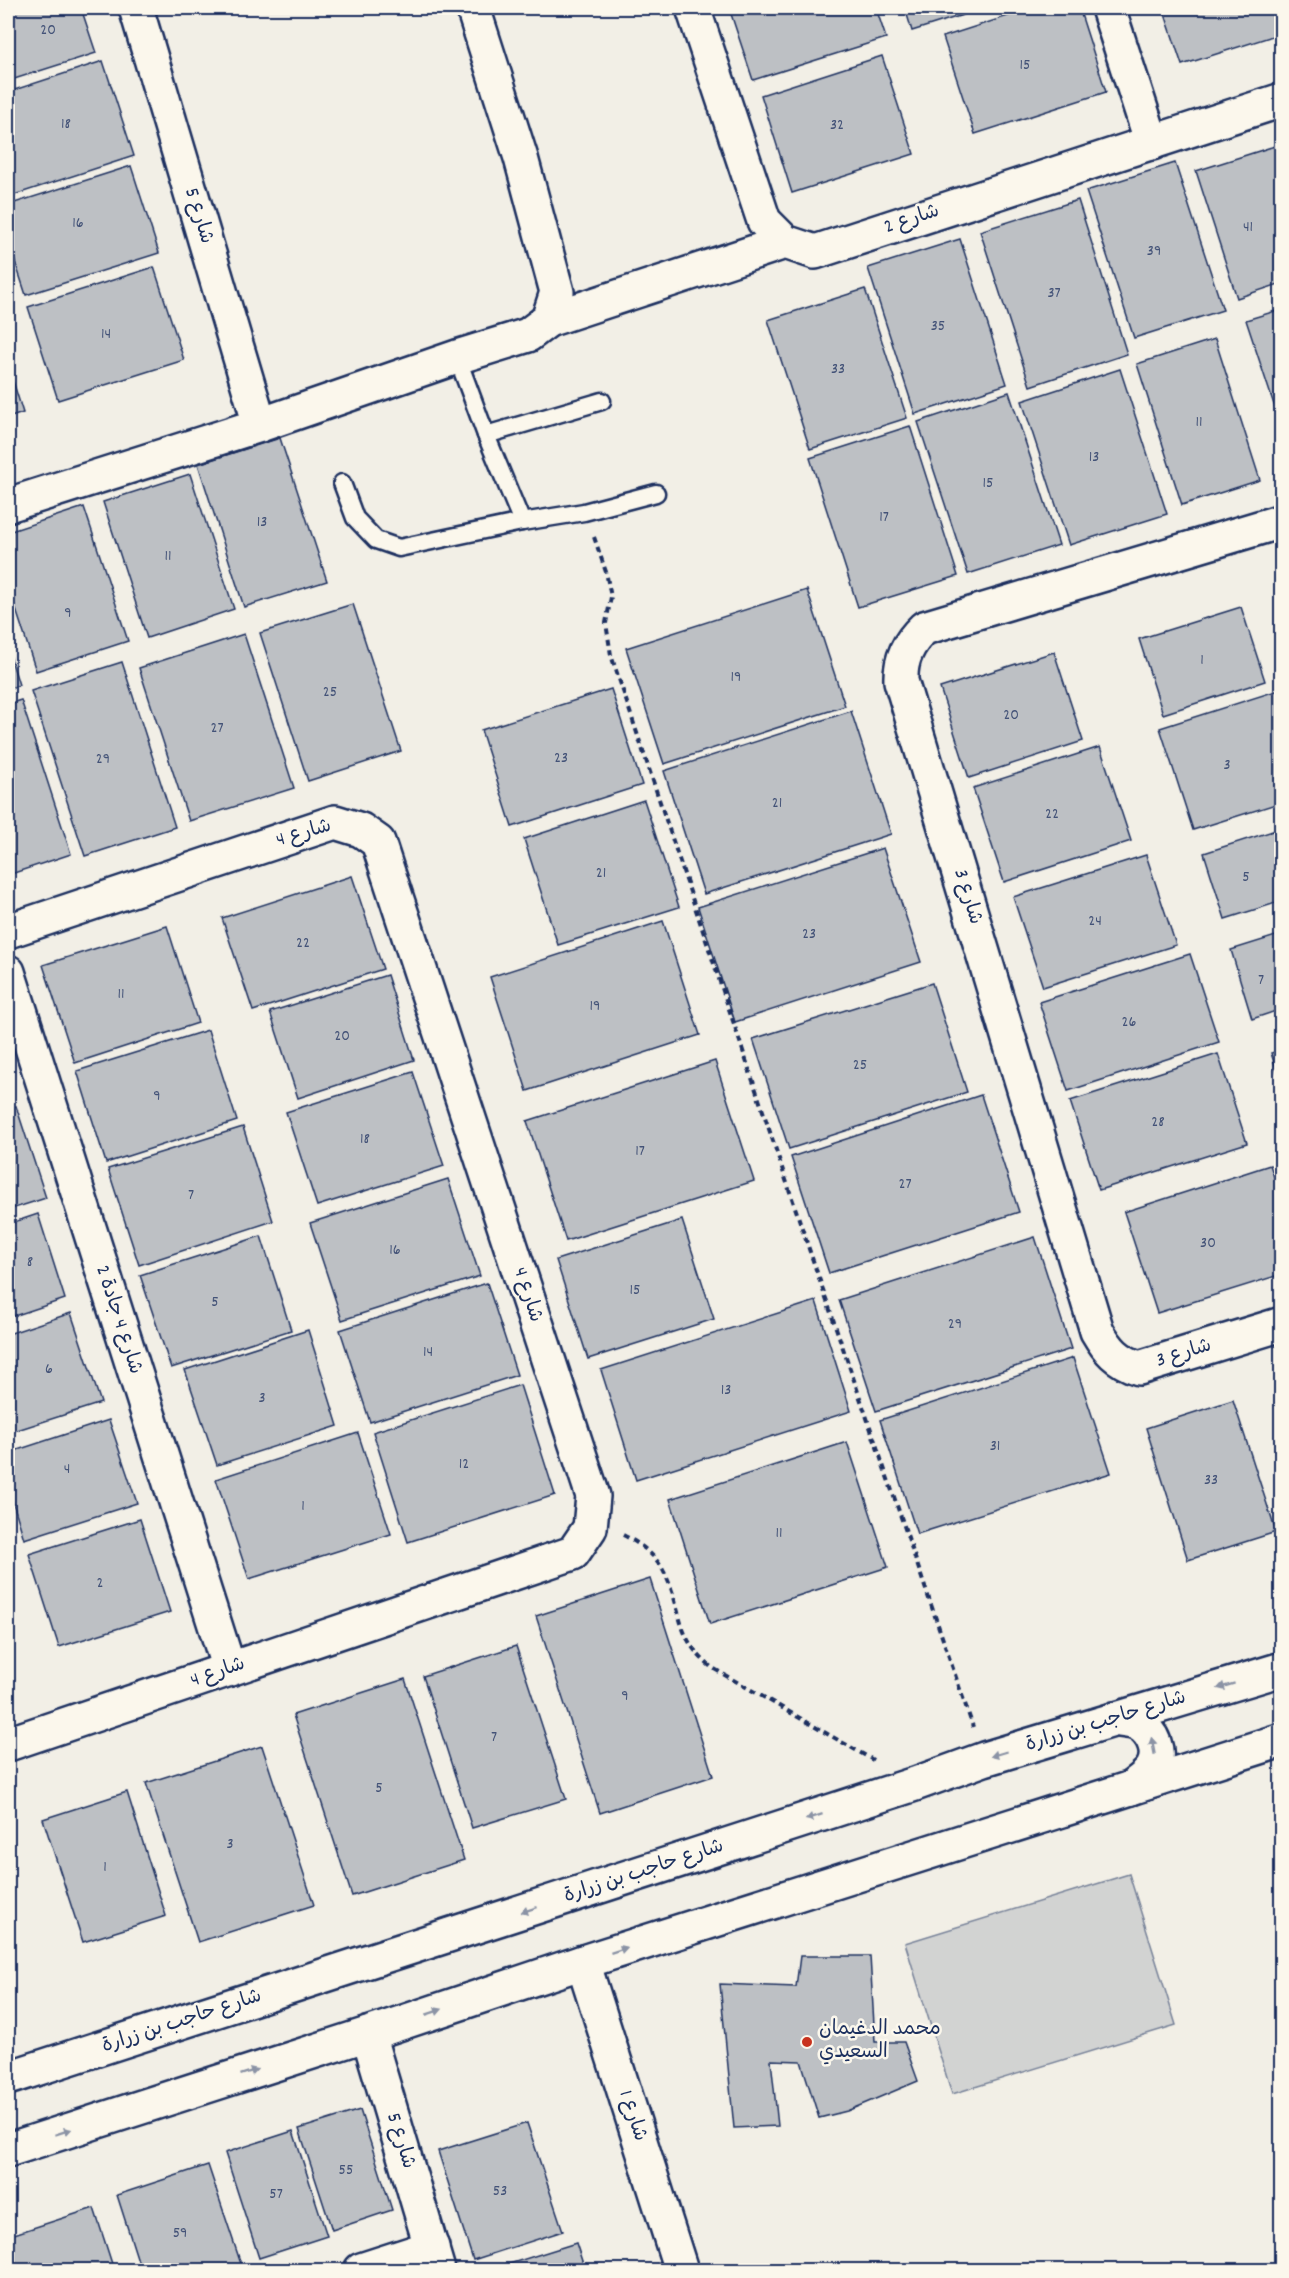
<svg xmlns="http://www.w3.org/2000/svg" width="1289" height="2278" viewBox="0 0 1289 2278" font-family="Dekko,'Playpen Sans Arabic',sans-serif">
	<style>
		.green { fill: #d2d3d2; stroke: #768198; stroke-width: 1.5 }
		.building { fill: #bdc0c4; stroke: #1b2f5e; stroke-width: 1.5 }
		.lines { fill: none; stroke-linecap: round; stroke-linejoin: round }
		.lane-casing { stroke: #1b2f5e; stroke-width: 21 }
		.street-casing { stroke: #1b2f5e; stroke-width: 38 }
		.secondary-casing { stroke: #1b2f5e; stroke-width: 38 }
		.path { stroke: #1b2f5e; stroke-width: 4; stroke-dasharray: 6 4.5; stroke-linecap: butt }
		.lane { stroke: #fbf7ec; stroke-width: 16 }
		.street { stroke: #fbf7ec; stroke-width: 33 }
		.secondary { stroke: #fbf7ec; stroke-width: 33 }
		.oneway { fill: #8b93a5 }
		.poi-dot { fill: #c8321e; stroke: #fbf7ec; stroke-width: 2 }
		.labels { text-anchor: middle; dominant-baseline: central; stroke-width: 5; stroke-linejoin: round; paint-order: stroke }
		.number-label { font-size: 16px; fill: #445378 }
		.street-label { font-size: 20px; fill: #1b2f5e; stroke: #fbf7ec }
		.poi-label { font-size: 20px; fill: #1b2f5e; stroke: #fbf7ec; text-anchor: start }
	</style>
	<rect width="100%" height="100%" fill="#f2efe6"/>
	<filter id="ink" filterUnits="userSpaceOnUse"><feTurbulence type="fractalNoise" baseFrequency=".0167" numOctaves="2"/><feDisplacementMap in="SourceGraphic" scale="12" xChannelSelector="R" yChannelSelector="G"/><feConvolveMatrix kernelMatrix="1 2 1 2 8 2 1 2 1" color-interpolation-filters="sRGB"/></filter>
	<g filter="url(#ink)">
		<path class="green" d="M 1129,1874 L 1176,2025 L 952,2094 L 905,1943 Z"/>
		<g class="building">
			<path d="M 8,8 L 81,8 L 96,53 L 8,81 Z"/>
			<path d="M 729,8 L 876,8 L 886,38 L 753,80 Z"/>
			<path d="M 905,8 L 985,8 L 912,31 Z"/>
			<path d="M 1033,8 L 1079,8 L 1106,92 L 975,134 L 943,37 Z"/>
			<path d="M 1163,8 L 1282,8 L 1282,33 L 1182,65 Z"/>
			<path d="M 882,56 L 914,154 L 792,193 L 761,95 Z"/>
			<path d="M 103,61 L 134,156 L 8,197 L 8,92 Z"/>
			<path d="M 1278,145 L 1282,155 L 1282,283 L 1237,298 L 1196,171 Z"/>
			<path d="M 1175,163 L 1223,310 L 1134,338 L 1086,191 Z"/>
			<path d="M 131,166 L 159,253 L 26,295 L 8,240 L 8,205 Z"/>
			<path d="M 1078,200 L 1127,354 L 1030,386 L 980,231 Z"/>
			<path d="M 960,239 L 1007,384 L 915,414 L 868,268 Z"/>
			<path d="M 154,267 L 184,360 L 58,400 L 28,307 Z"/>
			<path d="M 865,289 L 907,418 L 810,449 L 768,320 Z"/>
			<path d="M 1282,309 L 1282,429 L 1246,320 Z"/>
			<path d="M 1215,339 L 1260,480 L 1182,505 L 1137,364 Z"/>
			<path d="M 8,365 L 23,413 L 8,418 Z"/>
			<path d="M 1120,369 L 1167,514 L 1069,545 L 1022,401 Z"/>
			<path d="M 1009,392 L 1059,545 L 968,574 L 918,422 Z"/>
			<path d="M 910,426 L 958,576 L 858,607 L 810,458 Z"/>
			<path d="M 280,438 L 327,581 L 244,607 L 198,464 Z"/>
			<path d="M 190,474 L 234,609 L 147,638 L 103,502 Z"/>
			<path d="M 84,507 L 128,641 L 36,671 L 8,585 L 8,532 Z"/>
			<path d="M 807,590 L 845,706 L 664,764 L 626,648 Z"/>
			<path d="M 353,604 L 401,751 L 308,781 L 260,633 Z"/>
			<path d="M 1241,607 L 1265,681 L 1163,714 L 1139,639 Z"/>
			<path d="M 244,634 L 294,788 L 189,821 L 139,668 Z"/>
			<path d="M 8,649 L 19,685 L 8,689 Z"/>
			<path d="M 1054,652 L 1083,741 L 969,778 L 940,688 Z"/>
			<path d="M 122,662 L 175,827 L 85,856 L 31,691 Z"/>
			<path d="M 611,689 L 642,785 L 512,827 L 481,730 Z"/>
			<path d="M 1279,690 L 1282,699 L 1282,802 L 1193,830 L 1160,728 Z"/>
			<path d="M 21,700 L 71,854 L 8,875 L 8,704 Z"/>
			<path d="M 851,711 L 891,834 L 704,894 L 664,771 Z"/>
			<path d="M 1100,747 L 1131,841 L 1004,882 L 973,788 Z"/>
			<path d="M 644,800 L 679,907 L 558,945 L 524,839 Z"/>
			<path d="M 1282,828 L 1282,901 L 1225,919 L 1204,853 Z"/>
			<path d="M 883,848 L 921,962 L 735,1022 L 698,907 Z"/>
			<path d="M 1146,855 L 1176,945 L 1043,987 L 1013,897 Z"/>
			<path d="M 352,876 L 383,969 L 253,1011 L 222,918 Z"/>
			<path d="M 663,921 L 700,1035 L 527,1091 L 490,977 Z"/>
			<path d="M 167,926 L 198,1023 L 75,1063 L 43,965 Z"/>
			<path d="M 1282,934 L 1282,1009 L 1252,1019 L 1231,950 Z"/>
			<path d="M 1190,954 L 1219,1042 L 1068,1091 L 1039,1002 Z"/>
			<path d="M 387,975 L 414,1060 L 298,1098 L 270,1012 Z"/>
			<path d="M 932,983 L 967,1092 L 789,1149 L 753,1039 Z"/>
			<path d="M 208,1030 L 237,1121 L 106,1163 L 77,1071 Z"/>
			<path d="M 1282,1050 L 1282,1087 L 1271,1053 Z"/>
			<path d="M 1218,1054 L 1247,1143 L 1099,1190 L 1070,1101 Z"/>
			<path d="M 715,1061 L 754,1181 L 566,1241 L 527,1121 Z"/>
			<path d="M 413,1072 L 444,1166 L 317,1206 L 286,1112 Z"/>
			<path d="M 981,1095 L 1019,1212 L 829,1273 L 791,1157 Z"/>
			<path d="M 16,1106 L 46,1198 L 8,1210 L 8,1108 Z"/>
			<path d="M 243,1127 L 273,1221 L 139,1265 L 108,1169 Z"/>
			<path d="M 1270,1165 L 1282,1200 L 1282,1274 L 1157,1313 L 1124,1212 Z"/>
			<path d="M 448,1179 L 480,1276 L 342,1320 L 310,1223 Z"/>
			<path d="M 38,1214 L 65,1299 L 8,1318 L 8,1224 Z"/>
			<path d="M 682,1220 L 714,1319 L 588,1359 L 556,1260 Z"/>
			<path d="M 261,1236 L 291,1330 L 171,1368 L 140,1275 Z"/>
			<path d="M 1035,1237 L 1071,1349 L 876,1411 L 839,1300 Z"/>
			<path d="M 487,1283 L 517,1375 L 370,1422 L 340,1330 Z"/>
			<path d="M 816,1301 L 851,1411 L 636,1480 L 601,1370 Z"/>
			<path d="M 71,1313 L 101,1403 L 8,1433 L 8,1334 Z"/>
			<path d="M 308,1330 L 338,1426 L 217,1465 L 185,1370 Z"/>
			<path d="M 1073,1358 L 1111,1473 L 917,1534 L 880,1420 Z"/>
			<path d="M 520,1385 L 555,1495 L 408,1542 L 373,1432 Z"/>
			<path d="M 1233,1400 L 1276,1532 L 1188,1560 L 1146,1428 Z"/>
			<path d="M 109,1420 L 137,1503 L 24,1539 L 8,1486 L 8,1453 Z"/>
			<path d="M 358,1433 L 391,1534 L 249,1579 L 216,1479 Z"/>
			<path d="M 847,1442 L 888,1567 L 710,1624 L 670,1499 Z"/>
			<path d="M 140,1519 L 170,1612 L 59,1647 L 29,1554 Z"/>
			<path d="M 650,1579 L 713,1776 L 600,1813 L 536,1616 Z"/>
			<path d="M 516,1646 L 566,1799 L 472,1828 L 423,1676 Z"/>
			<path d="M 405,1679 L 464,1860 L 352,1896 L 293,1715 Z"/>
			<path d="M 262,1746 L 314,1905 L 198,1942 L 146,1783 Z"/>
			<path d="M 127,1792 L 166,1916 L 83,1942 L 43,1819 Z"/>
			<path d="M 800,1956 L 870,1956 L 875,2042 L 904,2042 L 918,2081 L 847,2111 L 819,2118 L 801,2061 L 771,2060 L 778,2126 L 734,2128 L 720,1984 L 796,1987 Z"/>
			<path d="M 360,2110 L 392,2210 L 332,2230 L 299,2129 Z"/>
			<path d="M 527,2123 L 563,2231 L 473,2260 L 438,2151 Z"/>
			<path d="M 293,2131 L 327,2236 L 259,2258 L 225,2153 Z"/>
			<path d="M 208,2165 L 243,2270 L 141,2270 L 117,2195 Z"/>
			<path d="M 94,2208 L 114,2270 L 8,2270 L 8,2236 Z"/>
			<path d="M 576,2243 L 585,2270 L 490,2270 Z"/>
		</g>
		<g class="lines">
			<g class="lane-casing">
				<g id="lane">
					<path d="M 457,357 L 486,435 L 522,522"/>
					<path d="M 486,435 L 602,401"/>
					<path d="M 342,483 L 355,518 L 376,540 L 399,548 L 522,522 L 584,512 L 656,493"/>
				</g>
			</g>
			<g class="street-casing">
				<g id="street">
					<path d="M 136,8 L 260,425"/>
					<path d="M 473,8 L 521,158 L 557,292 L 548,320"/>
					<path d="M 693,8 L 764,221 L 785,242 L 815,252 L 1282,100"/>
					<path d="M 1108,8 L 1152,143"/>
					<path d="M 8,505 L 260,425 L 457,357 L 528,335 L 548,320 L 785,242"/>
					<path d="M 1282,521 L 924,628 C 908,643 900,659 901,681 L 1097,1331 C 1108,1350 1117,1361 1139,1368 L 1282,1324"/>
					<path d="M 8,931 L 335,822 L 361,830 L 378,842 L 593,1496 L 590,1528 L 573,1553 L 8,1744"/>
					<path d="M 8,972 L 229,1669"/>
					<path d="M 583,1962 L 681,2270"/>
					<path d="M 368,2034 L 438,2270"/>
					<path d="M 361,2270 L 432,2247"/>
				</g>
			</g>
			<g class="secondary-casing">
				<g id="secondary">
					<path d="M 1115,1719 C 1122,1721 1132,1721 1138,1724 C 1153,1732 1162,1753 1152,1769 C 1147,1776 1138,1782 1131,1788"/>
					<path d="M 8,2078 L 915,1784 L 984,1759 L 1282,1669"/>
					<path d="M 8,2150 L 368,2034 L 583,1962 L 1282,1740"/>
				</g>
			</g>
			<g class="path">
				<path d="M 594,537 L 606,572 L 611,597 L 606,623 L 611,655 L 809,1249 L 973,1727"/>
				<path d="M 623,1535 C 639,1543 656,1555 664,1572 C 684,1611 673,1635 711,1667 L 873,1760"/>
			</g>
			<use href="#lane" class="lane"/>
			<use href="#street" class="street"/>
			<use href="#secondary" class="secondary"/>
		</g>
		<defs><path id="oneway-solid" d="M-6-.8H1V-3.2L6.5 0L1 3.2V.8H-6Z" transform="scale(1.5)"/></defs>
		<g class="oneway">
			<use href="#oneway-solid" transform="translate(1226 1686) rotate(163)"/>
			<use href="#oneway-solid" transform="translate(1153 1746) rotate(-101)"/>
			<use href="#oneway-solid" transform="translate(999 1754) rotate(163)"/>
			<use href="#oneway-solid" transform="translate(814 1817) rotate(162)"/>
			<use href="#oneway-solid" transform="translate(529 1910) rotate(162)"/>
			<use href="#oneway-solid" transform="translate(619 1950) rotate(-18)"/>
			<use href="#oneway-solid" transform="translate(434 2012) rotate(-19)"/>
			<use href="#oneway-solid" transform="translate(249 2072) rotate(-18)"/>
			<use href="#oneway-solid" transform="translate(63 2132) rotate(-18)"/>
		</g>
	</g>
	<circle class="poi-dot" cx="807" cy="2042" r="6"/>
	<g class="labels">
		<g class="number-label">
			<text x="48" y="30">20</text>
			<text x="1025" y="65">15</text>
			<text x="66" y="124">18</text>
			<text x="837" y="125">32</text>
			<text x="78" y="223">16</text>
			<text x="1248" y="227">41</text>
			<text x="1154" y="251">39</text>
			<text x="1054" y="293">37</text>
			<text x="938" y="326">35</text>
			<text x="106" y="334">14</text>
			<text x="838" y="369">33</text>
			<text x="1199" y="422">11</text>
			<text x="1094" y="457">13</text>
			<text x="988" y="483">15</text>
			<text x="884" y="517">17</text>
			<text x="262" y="522">13</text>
			<text x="168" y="556">11</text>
			<text x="68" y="613">9</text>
			<text x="1202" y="660">1</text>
			<text x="736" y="677">19</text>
			<text x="330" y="692">25</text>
			<text x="1011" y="715">20</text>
			<text x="217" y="728">27</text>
			<text x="561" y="758">23</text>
			<text x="103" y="759">29</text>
			<text x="1227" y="765">3</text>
			<text x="777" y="803">21</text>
			<text x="1052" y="814">22</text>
			<text x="601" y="873">21</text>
			<text x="1246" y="877">5</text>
			<text x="1095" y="921">24</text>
			<text x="809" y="934">23</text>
			<text x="303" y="943">22</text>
			<text x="1261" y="980">7</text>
			<text x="121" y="994">11</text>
			<text x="595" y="1006">19</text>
			<text x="1129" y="1022">26</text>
			<text x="342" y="1036">20</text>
			<text x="860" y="1065">25</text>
			<text x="157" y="1096">9</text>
			<text x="1158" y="1122">28</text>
			<text x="365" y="1139">18</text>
			<text x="640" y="1151">17</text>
			<text x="905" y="1184">27</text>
			<text x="191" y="1195">7</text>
			<text x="1208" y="1243">30</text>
			<text x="395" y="1250">16</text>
			<text x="30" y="1262">8</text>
			<text x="635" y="1290">15</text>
			<text x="215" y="1302">5</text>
			<text x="955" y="1324">29</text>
			<text x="428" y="1352">14</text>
			<text x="49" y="1369">6</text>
			<text x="726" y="1390">13</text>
			<text x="262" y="1398">3</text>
			<text x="995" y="1446">31</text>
			<text x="464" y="1464">12</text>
			<text x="67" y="1469">4</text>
			<text x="1211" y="1480">33</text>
			<text x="303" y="1506">1</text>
			<text x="779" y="1533">11</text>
			<text x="100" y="1583">2</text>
			<text x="625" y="1696">9</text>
			<text x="494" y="1737">7</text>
			<text x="379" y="1788">5</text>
			<text x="230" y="1844">3</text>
			<text x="105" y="1867">1</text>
			<text x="346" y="2170">55</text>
			<text x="500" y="2191">53</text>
			<text x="276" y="2194">57</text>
			<text x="180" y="2233">59</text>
		</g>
		<g class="street-label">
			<text transform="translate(198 216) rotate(73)">شارع 5</text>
			<text transform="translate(912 220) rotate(-18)">شارع 2</text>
			<text transform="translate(304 834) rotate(-16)">شارع 4</text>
			<text transform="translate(967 897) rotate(73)">شارع 3</text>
			<text transform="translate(527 1295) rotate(72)">شارع 4</text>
			<text transform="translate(118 1320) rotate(72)">شارع 4 جادة 2</text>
			<text transform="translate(1184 1354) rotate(-17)">شارع 3</text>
			<text transform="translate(218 1673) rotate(-19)">شارع 4</text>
			<text transform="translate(1106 1722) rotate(-17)">شارع حاجب بن زرارة</text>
			<text transform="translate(644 1872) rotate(-18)">شارع حاجب بن زرارة</text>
			<text transform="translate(182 2022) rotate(-18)">شارع حاجب بن زرارة</text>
			<text transform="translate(632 2116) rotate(72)">شارع 1</text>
			<text transform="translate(400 2141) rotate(73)">شارع 5</text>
		</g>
		<g class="poi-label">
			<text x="819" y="2030">محمد الدغيمان<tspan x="819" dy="23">السعيدي</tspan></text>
		</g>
	</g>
	<rect width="1289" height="2278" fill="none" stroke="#fbf7ec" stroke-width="30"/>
	<rect x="15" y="15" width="1259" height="2248" fill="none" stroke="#1b2f5e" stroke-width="2" filter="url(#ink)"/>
</svg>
